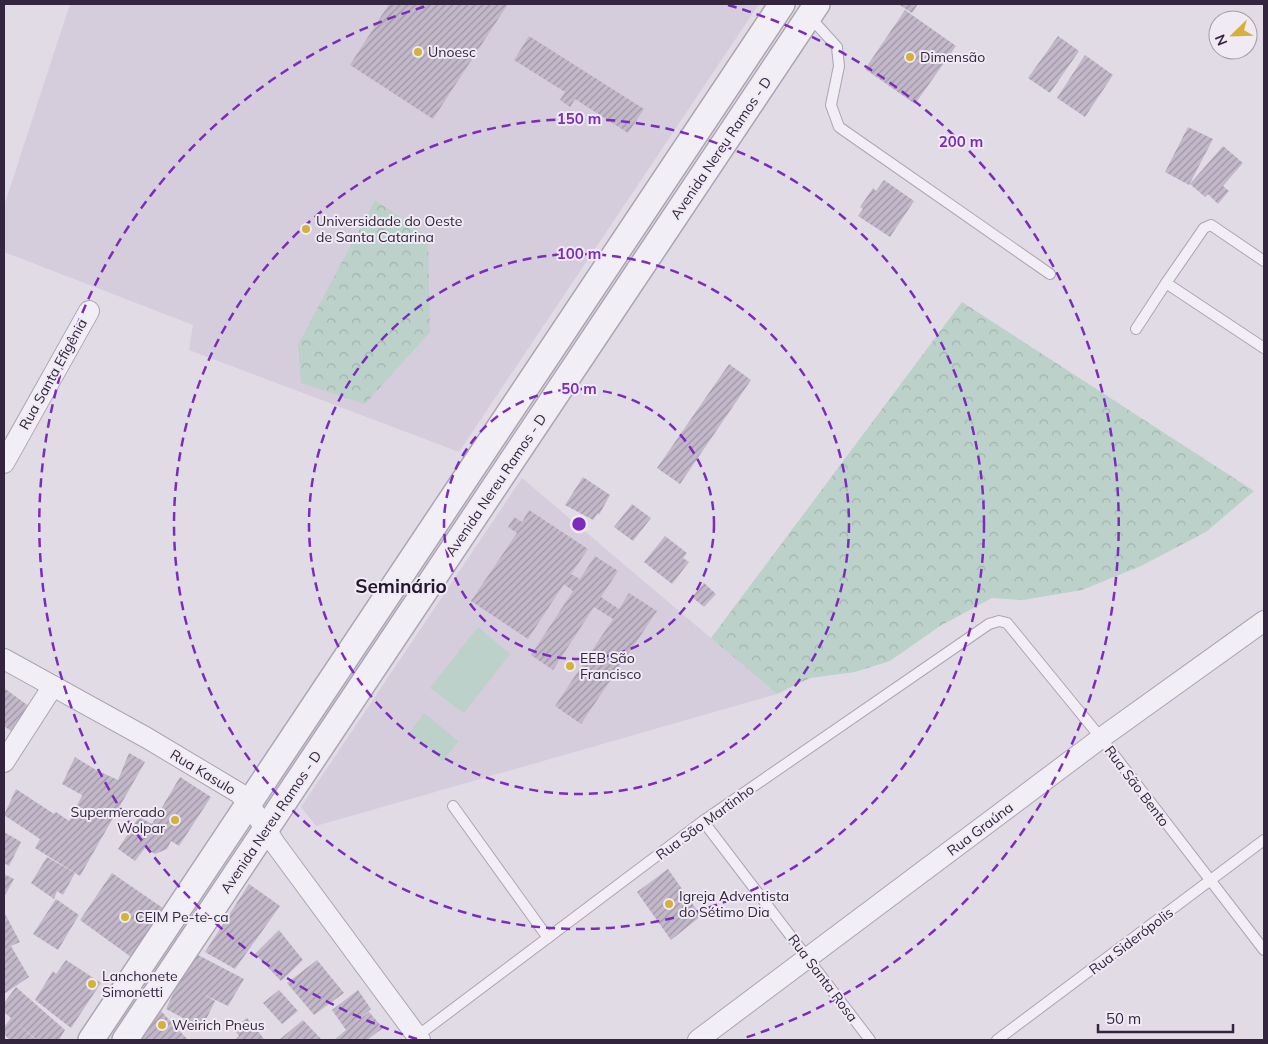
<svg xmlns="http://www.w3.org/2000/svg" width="1268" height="1044" viewBox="0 0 1268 1044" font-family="Mulish,sans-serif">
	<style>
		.built { fill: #d5cddc }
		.forest { fill: url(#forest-crowns) }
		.park { fill: #bcd1ca }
		.building { fill: url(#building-hatch) }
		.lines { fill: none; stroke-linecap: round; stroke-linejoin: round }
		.service-casing { stroke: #aca4b3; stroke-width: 12 }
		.minor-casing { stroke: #aca4b3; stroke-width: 22 }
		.tertiary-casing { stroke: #aca4b3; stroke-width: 28 }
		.service { stroke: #f2eef5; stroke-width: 10 }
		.minor { stroke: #f2eef5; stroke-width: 20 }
		.tertiary { stroke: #f2eef5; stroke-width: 25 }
		.ring { fill: none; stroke: #7b2cbf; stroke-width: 2.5; stroke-dasharray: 9 6 }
		.poi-dot { fill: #d4b138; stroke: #efeaf4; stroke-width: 2 }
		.labels { text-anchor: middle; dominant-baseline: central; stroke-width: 4; stroke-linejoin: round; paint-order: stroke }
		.poi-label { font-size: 14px; fill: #32253d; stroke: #efeaf4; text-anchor: start }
		.street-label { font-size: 14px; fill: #32253d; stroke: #efeaf4 }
		.district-label { font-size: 19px; font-weight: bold; fill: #24172d; stroke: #efeaf4 }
		.centre { fill: #7b2cbf; stroke: #efeaf4; stroke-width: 2.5 }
		.ring-label { font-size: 15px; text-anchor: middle; font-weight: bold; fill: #7b2cbf; stroke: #efeaf4; stroke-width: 4; stroke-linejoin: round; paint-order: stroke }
	</style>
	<defs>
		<pattern id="forest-crowns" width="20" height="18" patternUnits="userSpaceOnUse" patternTransform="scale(1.25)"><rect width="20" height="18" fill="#bcd1ca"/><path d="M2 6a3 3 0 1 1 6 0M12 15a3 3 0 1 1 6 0" fill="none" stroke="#a2b3ae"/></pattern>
		<pattern id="building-hatch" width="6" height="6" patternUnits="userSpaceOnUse" patternTransform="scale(1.25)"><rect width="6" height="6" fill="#c2b8c9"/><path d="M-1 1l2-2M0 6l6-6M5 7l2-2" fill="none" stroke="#9e95a4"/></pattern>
	</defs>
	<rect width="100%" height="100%" fill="#e1dbe6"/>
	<g class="built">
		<path d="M 70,4 L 759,4 L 459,452 L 189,350 L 193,325 L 4,252 L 4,206 Z"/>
		<path d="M 522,478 L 777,694 L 316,826 L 301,807 Z"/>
	</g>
	<g class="forest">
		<path d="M 375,200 L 428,236 L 430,332 L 365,404 L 301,383 L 298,345 Z"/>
		<path d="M 962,302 L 1254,491 L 1206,532 L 1141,566 L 1082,590 L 1023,600 L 992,598 L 940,626 L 890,661 L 855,672 L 810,678 L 777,694 L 711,638 Z"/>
	</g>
	<g class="park">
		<path d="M 478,627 L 510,654 L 464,713 L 430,688 Z"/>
		<path d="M 424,713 L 458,741 L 443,761 L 410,732 Z"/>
	</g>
	<g class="building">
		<path d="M 389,4 L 508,4 L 433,119 L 350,65 Z"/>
		<path d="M 898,4 L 918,4 L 912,13 Z"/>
		<path d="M 905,10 L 956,46 L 915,104 L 865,69 Z"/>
		<path d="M 529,36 L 644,109 L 628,133 L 575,99 L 570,107 L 560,100 L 565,92 L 514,60 Z"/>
		<path d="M 1058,36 L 1079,51 L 1050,93 L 1028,78 Z"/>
		<path d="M 1085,55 L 1113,75 L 1085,117 L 1057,98 Z"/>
		<path d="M 1188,127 L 1213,139 L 1189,185 L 1165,172 Z"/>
		<path d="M 1223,146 L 1243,163 L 1223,186 L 1229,191 L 1218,204 L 1208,194 L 1205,197 L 1190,184 Z"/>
		<path d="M 884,180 L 914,201 L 890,237 L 858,216 L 863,209 L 860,207 L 873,188 L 876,191 Z"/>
		<path d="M 729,364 L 751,380 L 680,484 L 657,468 Z"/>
		<path d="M 583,477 L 610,495 L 599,515 L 598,513 L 593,520 L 565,505 Z"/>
		<path d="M 632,504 L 651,518 L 633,541 L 614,527 Z"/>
		<path d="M 529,510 L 588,549 L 571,574 L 580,579 L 595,556 L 618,571 L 601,597 L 619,609 L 629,593 L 657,611 L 581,724 L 555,706 L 613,619 L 594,607 L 553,670 L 531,655 L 573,591 L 564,584 L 528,639 L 471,601 L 517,533 L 508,527 L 514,517 L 522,522 Z"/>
		<path d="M 665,536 L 687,553 L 683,558 L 689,562 L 672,584 L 644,562 Z"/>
		<path d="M 704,583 L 716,594 L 704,607 L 692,597 Z"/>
		<path d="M 4,688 L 30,707 L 11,731 L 4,726 Z"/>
		<path d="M 129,753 L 145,762 L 80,876 L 35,848 L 40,839 L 4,815 L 16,789 L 54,814 L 56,812 L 69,821 L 89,782 L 82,795 L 62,784 L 75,757 L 96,770 L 118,780 Z"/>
		<path d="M 180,777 L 211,797 L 179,846 L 171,841 L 167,849 L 155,854 L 145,848 L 135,861 L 118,849 L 139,817 L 152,824 Z"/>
		<path d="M 4,832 L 21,842 L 9,866 L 4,863 Z"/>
		<path d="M 47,857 L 75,873 L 63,895 L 57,891 L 54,899 L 31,883 Z"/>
		<path d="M 668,869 L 701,916 L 671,940 L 637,892 Z"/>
		<path d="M 112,873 L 170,913 L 138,962 L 80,920 Z"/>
		<path d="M 4,874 L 14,879 L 4,897 Z"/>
		<path d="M 249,884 L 280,906 L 235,969 L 205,952 Z"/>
		<path d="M 56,899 L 79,915 L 58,950 L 33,934 Z"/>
		<path d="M 4,912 L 20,942 L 11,946 L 29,977 L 4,994 Z"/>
		<path d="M 279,930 L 303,960 L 281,981 L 255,954 Z"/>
		<path d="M 198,955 L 244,979 L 228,1006 L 203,994 L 215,1001 L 202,1028 L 166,1009 L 179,981 L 180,982 Z"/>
		<path d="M 66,960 L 101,983 L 71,1028 L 35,1000 L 53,971 L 56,974 Z"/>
		<path d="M 317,960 L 344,993 L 314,1015 L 287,983 Z"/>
		<path d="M 16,987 L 65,1030 L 59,1040 L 37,1040 L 15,1022 L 36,1040 L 10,1040 L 4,1034 L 4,1027 L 11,1018 L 4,1012 L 4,1003 Z"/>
		<path d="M 279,990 L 298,1011 L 282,1024 L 263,1003 Z"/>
		<path d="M 358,990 L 371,1009 L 352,1025 L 369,1012 L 383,1028 L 367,1040 L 334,1040 L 346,1030 L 332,1010 Z"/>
		<path d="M 161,1011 L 188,1040 L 138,1040 Z"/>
		<path d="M 247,1018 L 265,1040 L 235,1040 L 239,1036 L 233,1028 Z"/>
		<path d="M 303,1020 L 322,1040 L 279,1040 Z"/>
	</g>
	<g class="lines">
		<g class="service-casing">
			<g id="service">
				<path d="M 809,16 L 837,47 L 839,66 L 831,105 L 839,127 L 1050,274"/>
				<path d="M 1166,283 L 1204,228 L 1211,225 L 1264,261"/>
				<path d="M 1136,329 L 1166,283 L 1264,348"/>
				<path d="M 453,806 L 548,938"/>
				<path d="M 703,821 L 870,1040"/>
				<path d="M 416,1037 L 703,821 L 989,624 L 999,621 L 1007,623 L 1101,738 L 1264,950"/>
				<path d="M 997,1040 L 1264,840"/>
			</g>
		</g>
		<g class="minor-casing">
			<g id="minor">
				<path d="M 4,463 L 89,311"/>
				<path d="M 4,659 L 147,738 L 239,793 L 249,804 L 276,845 L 420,1040"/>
				<path d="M 4,762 L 53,686"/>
				<path d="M 698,1040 L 1101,738 L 1264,621"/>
			</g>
		</g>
		<g class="tertiary-casing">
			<g id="tertiary">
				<path d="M 91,1040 L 782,4"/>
				<path d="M 125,1040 L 817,4"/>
			</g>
		</g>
		<use href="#service" class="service"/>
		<use href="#minor" class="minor"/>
		<use href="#tertiary" class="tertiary"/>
	</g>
	<g class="ring">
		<circle cx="579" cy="524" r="135"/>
		<circle cx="579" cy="524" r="270"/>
		<circle cx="579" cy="524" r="405"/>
		<path d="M417 1039A540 540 0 0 1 430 5M728 5A540 540 0 0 1 741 1039"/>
	</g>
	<g class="poi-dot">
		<circle cx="418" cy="52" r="5"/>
		<circle cx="910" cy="57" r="5"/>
		<circle cx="306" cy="229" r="5"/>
		<circle cx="570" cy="666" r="5"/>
		<circle cx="175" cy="820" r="5"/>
		<circle cx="669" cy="904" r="5"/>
		<circle cx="125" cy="917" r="5"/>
		<circle cx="92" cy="984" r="5"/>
		<circle cx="162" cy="1025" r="5"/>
	</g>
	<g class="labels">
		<g class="poi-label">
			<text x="428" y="52">Unoesc</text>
			<text x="920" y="57">Dimensão</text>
			<text x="316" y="221">Universidade do Oeste<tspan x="316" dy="16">de Santa Catarina</tspan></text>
			<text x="580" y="658">EEB São<tspan x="580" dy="16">Francisco</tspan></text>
			<text x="165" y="812" text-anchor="end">Supermercado<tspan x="165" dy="16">Wolpar</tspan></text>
			<text x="679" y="896">Igreja Adventista<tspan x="679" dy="16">do Sétimo Dia</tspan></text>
			<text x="135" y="917">CEIM Pe-te-ca</text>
			<text x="102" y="976">Lanchonete<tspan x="102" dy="16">Simonetti</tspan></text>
			<text x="172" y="1025">Weirich Pneus</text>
		</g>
		<g class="street-label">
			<text transform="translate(721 148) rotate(-56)">Avenida Nereu Ramos - D</text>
			<text transform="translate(53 374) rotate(-61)">Rua Santa Efigênia</text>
			<text transform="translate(496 485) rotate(-56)">Avenida Nereu Ramos - D</text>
			<text transform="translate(203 772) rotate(31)">Rua Kasulo</text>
			<text transform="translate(1137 786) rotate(53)">Rua São Bento</text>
			<text transform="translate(271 822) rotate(-56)">Avenida Nereu Ramos - D</text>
			<text transform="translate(705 822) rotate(-36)">Rua São Martinho</text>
			<text transform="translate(980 829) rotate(-37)">Rua Graúna</text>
			<text transform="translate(1131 941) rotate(-37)">Rua Siderópolis</text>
			<text transform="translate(823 978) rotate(53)">Rua Santa Rosa</text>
		</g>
		<g class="district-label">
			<text x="401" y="586">Seminário</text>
		</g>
	</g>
	<circle cx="579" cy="524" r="8" class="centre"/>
	<g class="ring-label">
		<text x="579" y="124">150 m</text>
		<text x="961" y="147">200 m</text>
		<text x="579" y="259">100 m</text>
		<text x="579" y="394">50 m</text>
	</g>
	<rect width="1268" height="1044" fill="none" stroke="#32253d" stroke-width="10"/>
	<g transform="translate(1233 35) rotate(247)"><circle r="24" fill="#efeaf4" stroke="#a39bab"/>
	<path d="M0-4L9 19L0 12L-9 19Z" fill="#d4b138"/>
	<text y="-8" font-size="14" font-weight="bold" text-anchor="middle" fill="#32253d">N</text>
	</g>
	<path d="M1098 1024v8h135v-8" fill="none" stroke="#32253d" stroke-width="2.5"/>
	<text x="1106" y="1024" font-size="15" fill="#32253d" stroke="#efeaf4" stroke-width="4" paint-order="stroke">50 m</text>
</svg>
